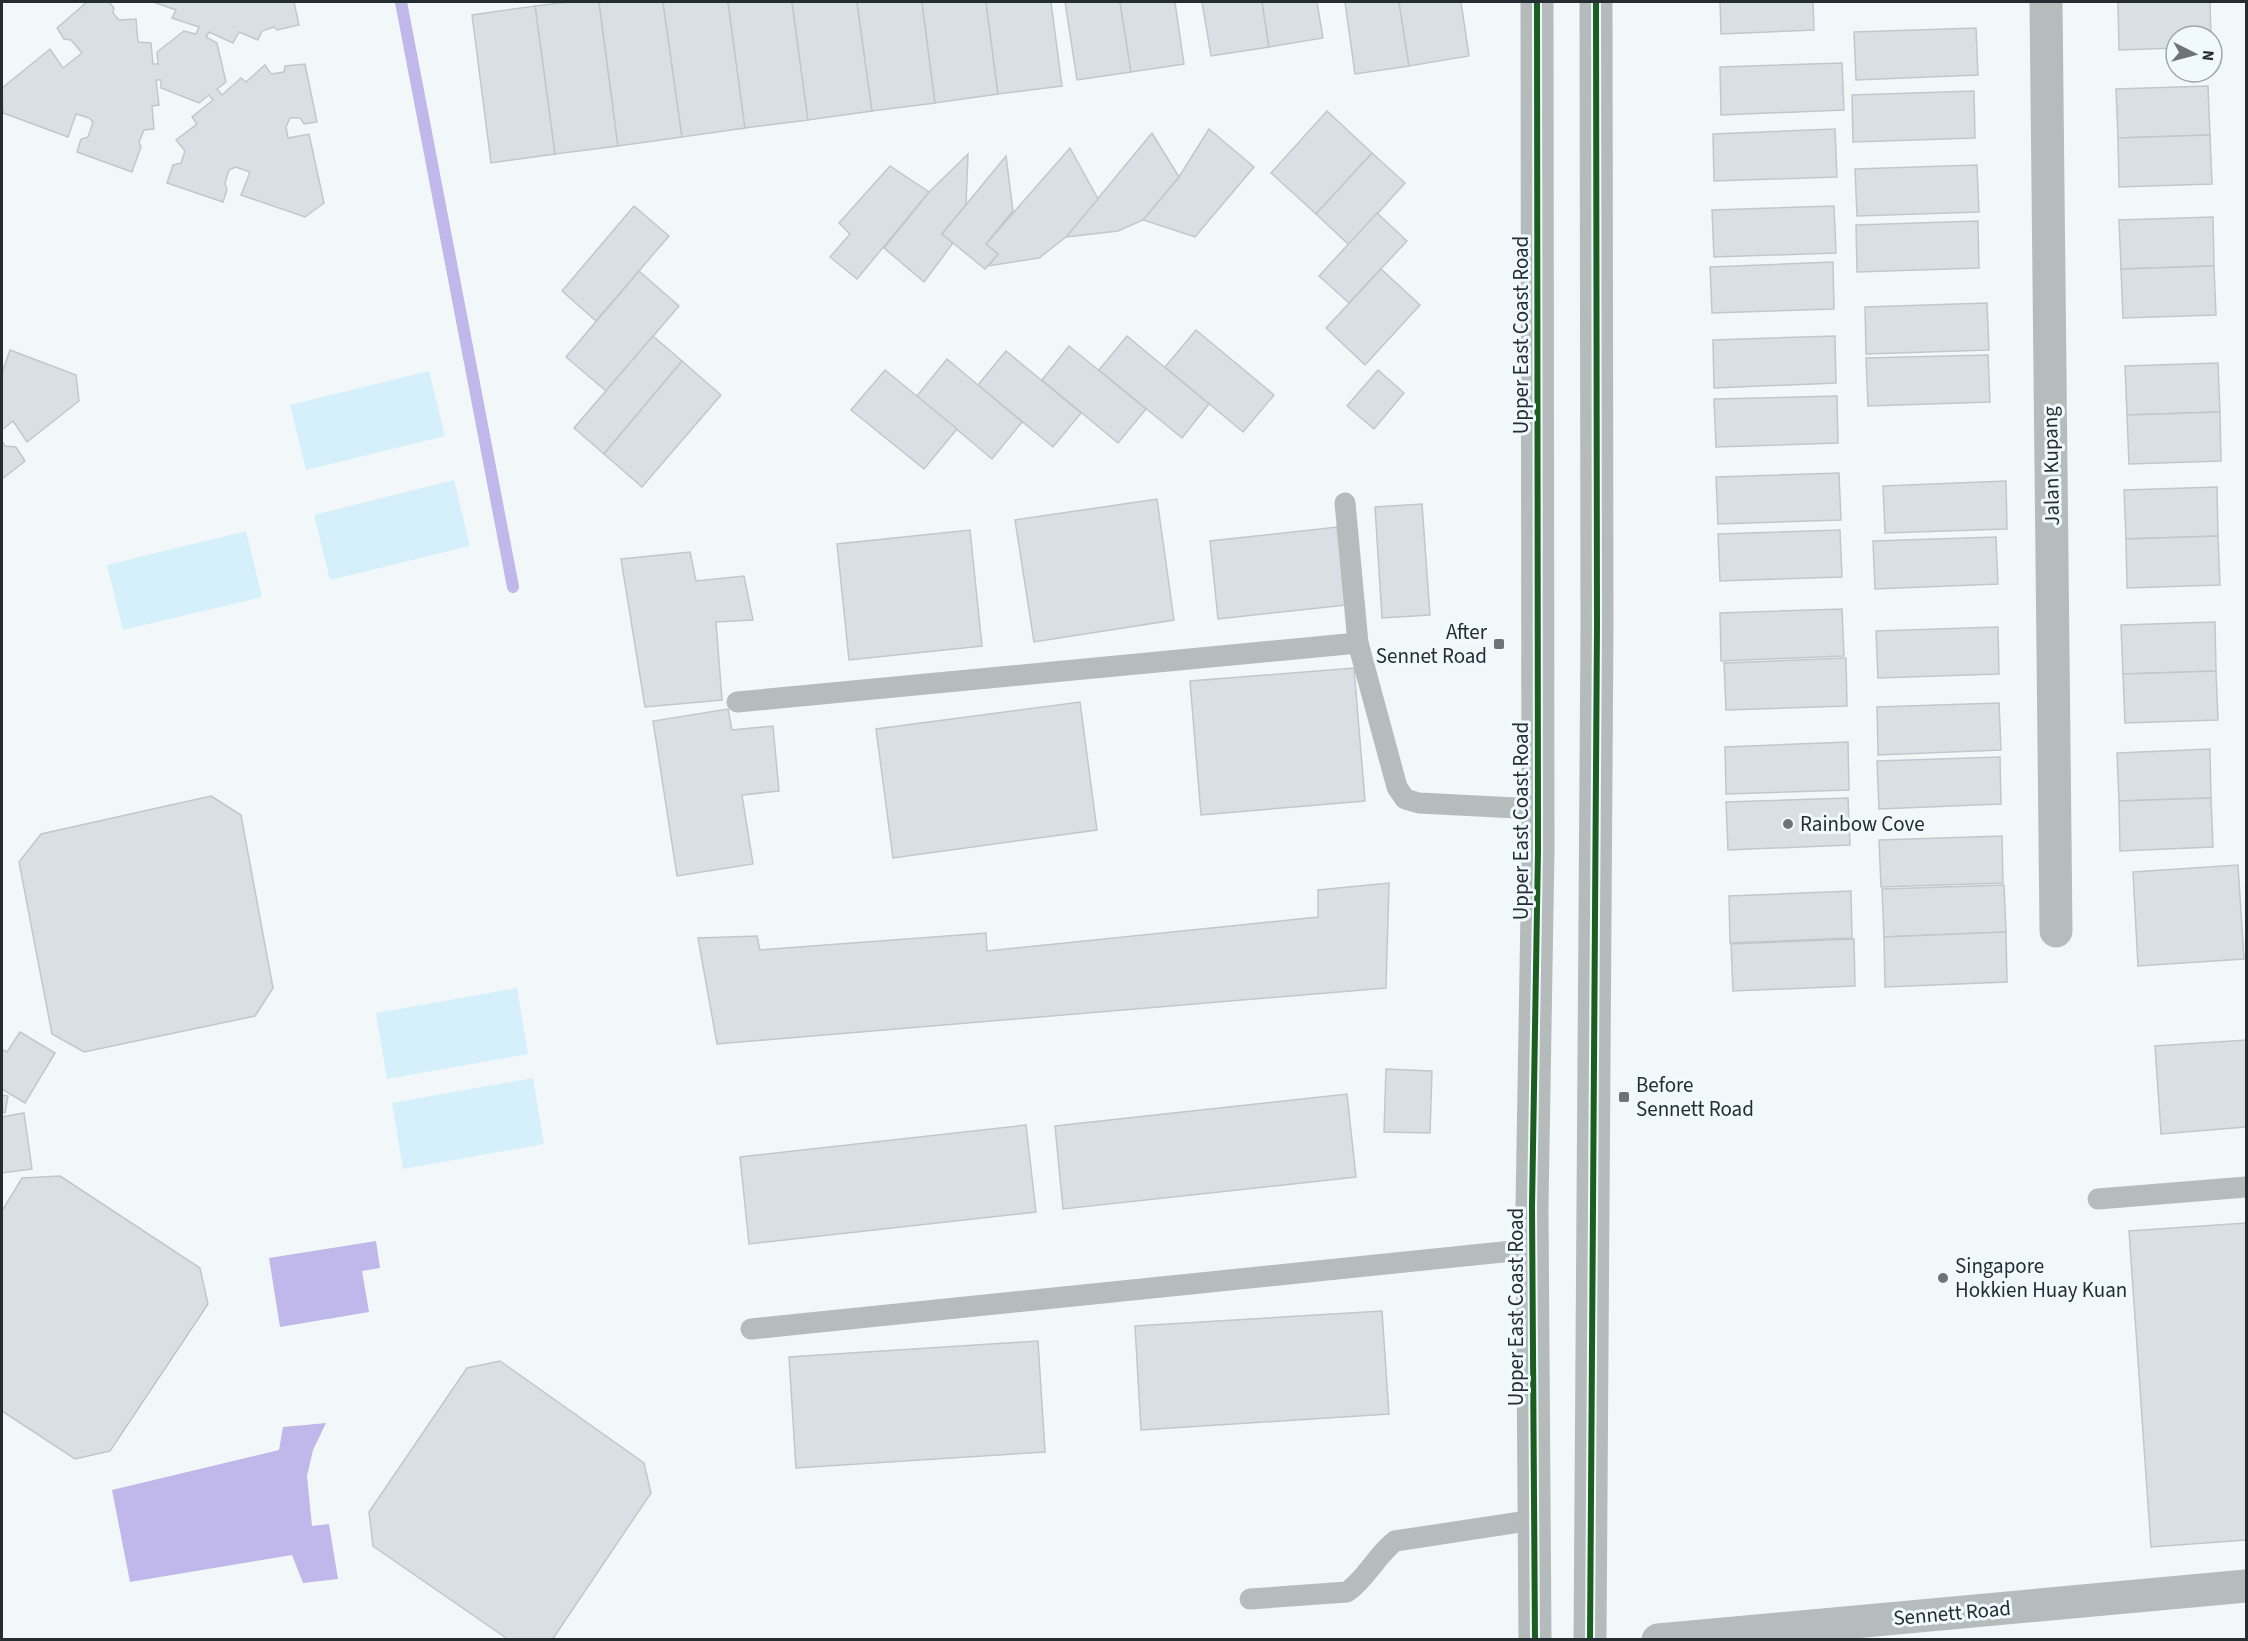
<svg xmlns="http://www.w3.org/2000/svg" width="2248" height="1641" viewBox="0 0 2248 1641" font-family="'Source Sans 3',sans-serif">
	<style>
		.green { fill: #d5effb }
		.water { fill: #c0b7ea }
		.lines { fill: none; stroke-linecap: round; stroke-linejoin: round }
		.stream { stroke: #c0b7ea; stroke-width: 12 }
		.building { fill: #d8dfe5; stroke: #c2c7cc; stroke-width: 1.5 }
		.lane { stroke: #b6bcbc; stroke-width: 21 }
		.street { stroke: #b6bcbc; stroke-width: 33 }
		.secondary { stroke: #b5bbbb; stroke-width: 33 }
		.cycleway-casing { stroke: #eff9fe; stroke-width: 10 }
		.cycleway { stroke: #1b5e20; stroke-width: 6 }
		.poi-dot { fill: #6c7478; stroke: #eff9fe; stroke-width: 2 }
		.labels { text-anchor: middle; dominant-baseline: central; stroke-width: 6; stroke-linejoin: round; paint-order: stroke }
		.street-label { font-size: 21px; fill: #242d32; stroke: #eff9fe }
		.poi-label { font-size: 21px; fill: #242d32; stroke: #eff9fe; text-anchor: start }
	</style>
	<rect width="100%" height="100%" fill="#f2f8fa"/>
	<g class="green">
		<path d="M 429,371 L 445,436 L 306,470 L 290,405 Z"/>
		<path d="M 454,480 L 470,546 L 330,580 L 314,515 Z"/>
		<path d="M 246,531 L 262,597 L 123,630 L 107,565 Z"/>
		<path d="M 517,988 L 528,1054 L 387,1079 L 376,1013 Z"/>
		<path d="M 533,1078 L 544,1144 L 403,1169 L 392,1103 Z"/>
	</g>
	<g class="water">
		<path d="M 376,1241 L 380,1268 L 362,1271 L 369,1312 L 280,1327 L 269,1258 Z"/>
		<path d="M 326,1423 L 313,1450 L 307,1476 L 312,1526 L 329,1524 L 338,1579 L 303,1583 L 292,1555 L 130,1582 L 112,1490 L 279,1450 L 283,1427 Z"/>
	</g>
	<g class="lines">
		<path class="stream" d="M 401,2 L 513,587"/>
	</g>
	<g class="building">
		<path d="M 87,2 L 109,2 L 114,8 L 113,13 L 119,20 L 136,19 L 138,42 L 151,43 L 153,64 L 158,64 L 157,52 L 184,31 L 196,34 L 199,27 L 172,18 L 176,10 L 153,2 L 294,2 L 299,25 L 277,30 L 274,27 L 262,31 L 258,40 L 239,32 L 233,43 L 209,32 L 206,37 L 217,43 L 226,82 L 217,89 L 222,95 L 241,78 L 246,82 L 265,65 L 271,74 L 284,72 L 285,66 L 305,64 L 317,122 L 304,124 L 300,118 L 290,118 L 286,127 L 288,138 L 309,134 L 324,203 L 305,217 L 241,195 L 250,172 L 236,167 L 229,170 L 225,183 L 227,190 L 223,202 L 167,183 L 173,165 L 181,163 L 185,151 L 176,140 L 197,124 L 192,117 L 213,100 L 209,95 L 199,103 L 161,88 L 161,80 L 156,80 L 159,105 L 152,106 L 154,129 L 144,130 L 139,142 L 141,147 L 132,172 L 77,152 L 81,139 L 88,137 L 93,122 L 89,118 L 76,114 L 68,137 L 3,113 L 2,88 L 50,49 L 63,68 L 82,53 L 71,40 L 64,39 L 57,28 Z"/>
		<path d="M 568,2 L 599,2 L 618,146 L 555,154 L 535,6 Z"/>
		<path d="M 599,2 L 663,2 L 682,137 L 618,146 Z"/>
		<path d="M 663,2 L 728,2 L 745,128 L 682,137 Z"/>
		<path d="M 728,2 L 792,2 L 808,120 L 745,128 Z"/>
		<path d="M 792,2 L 857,2 L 872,111 L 808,120 Z"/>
		<path d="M 857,2 L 922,2 L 935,103 L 872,111 Z"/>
		<path d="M 922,2 L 986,2 L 998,94 L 935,103 Z"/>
		<path d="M 986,2 L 1051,2 L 1062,86 L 998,94 Z"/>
		<path d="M 1065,2 L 1120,2 L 1131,72 L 1077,80 Z"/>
		<path d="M 1120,2 L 1175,2 L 1184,64 L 1131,72 Z"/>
		<path d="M 1202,2 L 1262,2 L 1269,47 L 1211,56 Z"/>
		<path d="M 1262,2 L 1317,2 L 1323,38 L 1269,47 Z"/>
		<path d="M 1345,2 L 1399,2 L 1409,66 L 1355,74 Z"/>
		<path d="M 1399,2 L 1461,2 L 1469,56 L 1409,66 Z"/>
		<path d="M 1720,2 L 1813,2 L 1814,30 L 1721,34 Z"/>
		<path d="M 2118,2 L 2210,2 L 2211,36 L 2176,36 L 2176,48 L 2119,50 Z"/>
		<path d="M 535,6 L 555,154 L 491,163 L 472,15 Z"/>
		<path d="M 1976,28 L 1978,75 L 1856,80 L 1854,32 Z"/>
		<path d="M 1842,63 L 1844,110 L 1721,115 L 1720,67 Z"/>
		<path d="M 2208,86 L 2210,135 L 2118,138 L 2116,89 Z"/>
		<path d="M 1974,91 L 1975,138 L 1853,142 L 1852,95 Z"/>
		<path d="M 1327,111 L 1372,153 L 1316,214 L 1271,173 Z"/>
		<path d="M 1209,129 L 1254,167 L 1195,237 L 1143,220 L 1179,177 Z"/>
		<path d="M 1835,129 L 1837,177 L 1714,181 L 1713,134 Z"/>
		<path d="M 1152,133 L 1179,177 L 1143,220 L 1118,231 L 1066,237 Z"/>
		<path d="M 2210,135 L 2212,184 L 2119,187 L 2118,138 Z"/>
		<path d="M 1070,148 L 1098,199 L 1066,237 L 1039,258 L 988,266 L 998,254 L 986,244 Z"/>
		<path d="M 1372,153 L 1405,183 L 1349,245 L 1316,214 Z"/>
		<path d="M 968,154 L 966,205 L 942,234 L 953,243 L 924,282 L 884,248 L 929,192 Z"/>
		<path d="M 1006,156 L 1013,211 L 986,244 L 998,254 L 985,269 L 942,234 Z"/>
		<path d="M 1977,165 L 1979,212 L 1857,216 L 1855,169 Z"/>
		<path d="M 890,166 L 929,192 L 857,279 L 830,257 L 850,234 L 839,223 Z"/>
		<path d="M 634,206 L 669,236 L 596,321 L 562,291 Z"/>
		<path d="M 1834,206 L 1836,253 L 1714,257 L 1712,210 Z"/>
		<path d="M 1377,213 L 1407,241 L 1349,303 L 1319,276 Z"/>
		<path d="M 2213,217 L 2214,266 L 2121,269 L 2119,220 Z"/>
		<path d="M 1978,221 L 1979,268 L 1857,272 L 1856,225 Z"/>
		<path d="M 1833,262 L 1834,309 L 1712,313 L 1710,267 Z"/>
		<path d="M 2214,266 L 2216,315 L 2123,318 L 2121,269 Z"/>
		<path d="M 1381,269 L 1420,305 L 1365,365 L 1326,328 Z"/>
		<path d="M 639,271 L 679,306 L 606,391 L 566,357 Z"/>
		<path d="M 1987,303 L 1989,350 L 1866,354 L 1865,307 Z"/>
		<path d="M 1196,330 L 1274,395 L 1243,432 L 1165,367 Z"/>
		<path d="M 653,336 L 682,361 L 604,454 L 574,428 Z"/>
		<path d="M 1127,336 L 1209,404 L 1182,438 L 1099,370 Z"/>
		<path d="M 1835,336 L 1836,383 L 1714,388 L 1713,340 Z"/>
		<path d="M 1069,346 L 1146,409 L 1118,443 L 1042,380 Z"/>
		<path d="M 10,350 L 76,375 L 79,401 L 27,442 L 13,421 L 2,430 L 2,373 Z"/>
		<path d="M 1006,351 L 1081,413 L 1053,447 L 978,385 Z"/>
		<path d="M 1988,355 L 1990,402 L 1868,406 L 1866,358 Z"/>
		<path d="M 947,359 L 1022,422 L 992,459 L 917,396 Z"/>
		<path d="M 682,361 L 721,395 L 642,487 L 604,454 Z"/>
		<path d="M 2218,363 L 2220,412 L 2127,415 L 2125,366 Z"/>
		<path d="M 885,370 L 957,429 L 924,469 L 851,410 Z"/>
		<path d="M 1378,370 L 1404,393 L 1374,429 L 1347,406 Z"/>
		<path d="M 1837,396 L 1838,443 L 1716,447 L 1714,399 Z"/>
		<path d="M 2220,412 L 2221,461 L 2129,464 L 2127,415 Z"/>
		<path d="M 2,441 L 5,446 L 16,447 L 25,461 L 2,479 Z"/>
		<path d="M 1839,473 L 1841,520 L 1718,524 L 1716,477 Z"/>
		<path d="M 2006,481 L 2007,529 L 1885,533 L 1883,486 Z"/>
		<path d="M 2217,487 L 2218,536 L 2126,539 L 2124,490 Z"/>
		<path d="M 1157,499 L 1174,620 L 1034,642 L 1015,520 Z"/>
		<path d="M 1422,504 L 1430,615 L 1382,618 L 1375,507 Z"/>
		<path d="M 1337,527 L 1346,605 L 1218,619 L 1210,541 Z"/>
		<path d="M 970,530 L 982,646 L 849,660 L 837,544 Z"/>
		<path d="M 1840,530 L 1842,577 L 1720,581 L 1718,534 Z"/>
		<path d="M 2218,536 L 2220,585 L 2127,588 L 2126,539 Z"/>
		<path d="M 1996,537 L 1998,584 L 1875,589 L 1873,541 Z"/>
		<path d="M 690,552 L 696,581 L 744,576 L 753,620 L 716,622 L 722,700 L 645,707 L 621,559 Z"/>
		<path d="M 1842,609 L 1844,656 L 1721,661 L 1720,613 Z"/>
		<path d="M 2215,622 L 2216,671 L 2123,674 L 2121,625 Z"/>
		<path d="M 1998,627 L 1999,674 L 1878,678 L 1876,631 Z"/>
		<path d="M 1846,658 L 1847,706 L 1726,710 L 1724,663 Z"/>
		<path d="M 1354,668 L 1365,801 L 1201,815 L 1190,681 Z"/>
		<path d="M 2216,671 L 2218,720 L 2125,723 L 2123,674 Z"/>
		<path d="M 1080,702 L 1097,830 L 893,858 L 876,729 Z"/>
		<path d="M 1999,703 L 2001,750 L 1878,755 L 1877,707 Z"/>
		<path d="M 728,709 L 732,730 L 773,726 L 779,791 L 742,795 L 753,864 L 677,876 L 653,721 Z"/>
		<path d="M 1848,742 L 1849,790 L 1726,794 L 1725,747 Z"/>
		<path d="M 2210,749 L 2211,798 L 2119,801 L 2117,753 Z"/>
		<path d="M 2000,757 L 2001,804 L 1879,809 L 1877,761 Z"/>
		<path d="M 211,796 L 241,815 L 273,988 L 255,1016 L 84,1052 L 52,1034 L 19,862 L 41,834 Z"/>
		<path d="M 1848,798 L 1850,845 L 1728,850 L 1726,802 Z"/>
		<path d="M 2211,798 L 2213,847 L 2120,851 L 2119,801 Z"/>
		<path d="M 2002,836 L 2003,883 L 1881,887 L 1879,840 Z"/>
		<path d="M 2238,865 L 2244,959 L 2138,966 L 2133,872 Z"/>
		<path d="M 1389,883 L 1386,988 L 717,1044 L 698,938 L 757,936 L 760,950 L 986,933 L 987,951 L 1318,917 L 1318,890 Z"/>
		<path d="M 2004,885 L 2006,932 L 1884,937 L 1882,889 Z"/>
		<path d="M 1851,891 L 1852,938 L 1730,943 L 1729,896 Z"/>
		<path d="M 2006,932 L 2007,982 L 1885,987 L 1884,937 Z"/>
		<path d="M 1854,939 L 1855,986 L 1733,991 L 1731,944 Z"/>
		<path d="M 20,1032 L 55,1053 L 25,1103 L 2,1089 L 2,1049 L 7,1052 Z"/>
		<path d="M 2246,1040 L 2246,1127 L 2161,1134 L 2155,1046 Z"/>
		<path d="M 1386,1069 L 1432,1071 L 1430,1133 L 1384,1132 Z"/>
		<path d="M 1347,1094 L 1356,1177 L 1063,1209 L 1055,1126 Z"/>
		<path d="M 2,1095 L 8,1096 L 5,1113 L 2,1112 Z"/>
		<path d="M 24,1113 L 32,1169 L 2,1173 L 2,1117 Z"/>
		<path d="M 1026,1125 L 1036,1212 L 749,1244 L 740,1157 Z"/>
		<path d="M 60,1176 L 200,1268 L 208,1304 L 110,1451 L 75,1459 L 2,1411 L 2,1211 L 22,1178 Z"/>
		<path d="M 2246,1223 L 2246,1540 L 2151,1547 L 2129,1231 Z"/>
		<path d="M 1382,1311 L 1389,1414 L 1141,1430 L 1135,1326 Z"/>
		<path d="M 1038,1341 L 1045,1452 L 796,1468 L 789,1357 Z"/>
		<path d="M 500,1361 L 644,1463 L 651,1493 L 552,1640 L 509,1640 L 373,1546 L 369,1512 L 467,1368 Z"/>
	</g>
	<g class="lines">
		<g class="lane">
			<path d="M 1345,503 L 1358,643 L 1397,787 L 1405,799 L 1419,803 L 1538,809"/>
			<path d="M 737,702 L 1358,643"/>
			<path d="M 2098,1199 L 2246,1187"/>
			<path d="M 751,1329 L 1532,1249"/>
			<path d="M 1250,1599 L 1347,1592 C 1367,1578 1375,1557 1395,1541 L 1534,1520"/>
		</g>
		<g class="street">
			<path d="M 2046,2 L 2056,931"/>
			<path d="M 1658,1640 L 2246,1586"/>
		</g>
		<g class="secondary">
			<path d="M 1535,1640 L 1532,1207 L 1538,850 L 1537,2"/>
			<path d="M 1590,1640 L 1597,626 L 1596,2"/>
		</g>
		<g class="cycleway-casing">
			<g id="cycleway">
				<path d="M 1535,1640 L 1532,1207 L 1538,850 L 1537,2"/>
				<path d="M 1590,1640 L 1597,626 L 1596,2"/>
			</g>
		</g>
		<use href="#cycleway" class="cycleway"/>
	</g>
	<g class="poi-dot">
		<rect x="1493" y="638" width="12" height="12" rx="3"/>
		<circle cx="1788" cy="824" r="6"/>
		<rect x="1618" y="1091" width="12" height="12" rx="3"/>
		<circle cx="1943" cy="1278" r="6"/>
	</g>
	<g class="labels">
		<g class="street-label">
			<text transform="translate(1521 335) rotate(-90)">Upper East Coast Road</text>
			<text transform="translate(2051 466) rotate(-91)">Jalan Kupang</text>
			<text transform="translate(1521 821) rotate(-90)">Upper East Coast Road</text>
			<text transform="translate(1516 1307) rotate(-90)">Upper East Coast Road</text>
			<text transform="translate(1952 1613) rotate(-5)">Sennett Road</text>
		</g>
		<g class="poi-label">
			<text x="1487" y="632" text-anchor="end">After<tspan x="1487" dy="24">Sennet Road</tspan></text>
			<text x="1800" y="824">Rainbow Cove</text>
			<text x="1636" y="1085">Before<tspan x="1636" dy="24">Sennett Road</tspan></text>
			<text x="1955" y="1266">Singapore<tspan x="1955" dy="24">Hokkien Huay Kuan</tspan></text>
		</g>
	</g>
	<rect width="2248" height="1641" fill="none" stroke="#242d32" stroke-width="6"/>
	<g transform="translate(2194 54) rotate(96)"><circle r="28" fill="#eff9fe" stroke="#9ea7ac" stroke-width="1.5"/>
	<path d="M0-4.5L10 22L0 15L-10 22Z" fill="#6c7478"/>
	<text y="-9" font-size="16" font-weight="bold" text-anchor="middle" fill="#242d32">N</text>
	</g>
</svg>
